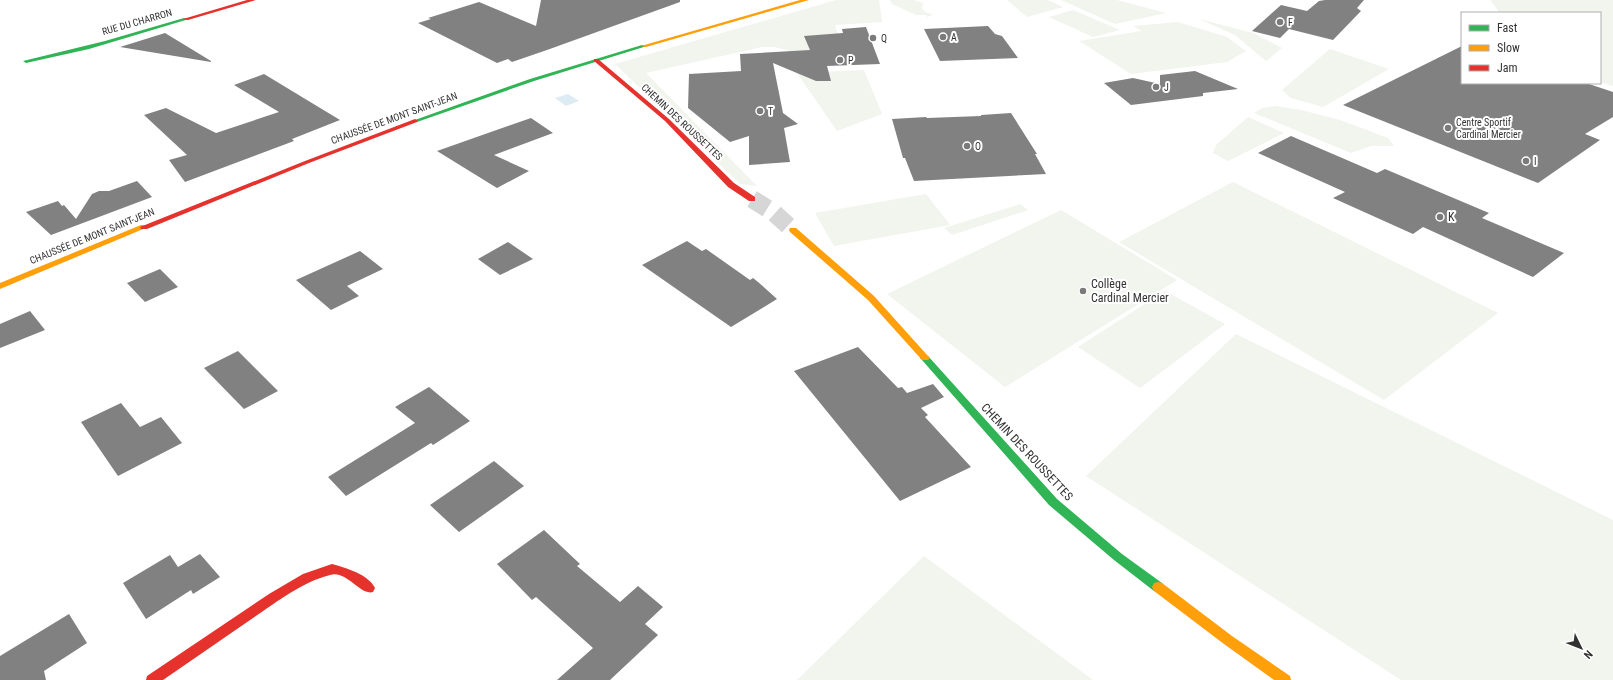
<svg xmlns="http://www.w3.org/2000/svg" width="1613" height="680" viewBox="0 0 1613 680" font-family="'Roboto Condensed',sans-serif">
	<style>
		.green { fill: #f1f5ed }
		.water { fill: #ddebf3 }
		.building { fill: #818181 }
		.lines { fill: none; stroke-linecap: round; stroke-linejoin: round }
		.secondary-tunnel { stroke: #d6d6d6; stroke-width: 18; stroke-dasharray: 18 9; stroke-linecap: butt }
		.fast { fill: #30b455; fill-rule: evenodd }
		.slow { fill: #ff9f0a; fill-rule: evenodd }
		.jam { fill: #e5322d; fill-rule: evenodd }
		.poi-dot { fill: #7a7a7a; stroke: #fff; stroke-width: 1.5 }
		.labels { text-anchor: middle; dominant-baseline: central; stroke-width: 4; stroke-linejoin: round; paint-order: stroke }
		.far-street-label { font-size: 10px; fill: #333; stroke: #fff }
		.far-poi-label { font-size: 10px; fill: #333; stroke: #fff; text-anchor: start }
		.poi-label { font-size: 12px; fill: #333; stroke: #fff; text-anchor: start }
		.street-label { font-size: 12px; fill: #333; stroke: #fff }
	</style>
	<rect width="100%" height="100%" fill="#fff"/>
	<g class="green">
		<path d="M 836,0 L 879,0 L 882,22 L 835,25 L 842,48 L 794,52 L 775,47 L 762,47 L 646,73 L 757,186 L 740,184 L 615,64 Z"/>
		<path d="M 890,0 L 913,0 L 923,3 L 922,8 L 924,11 L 933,15 L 927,17 L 926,15 L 916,15 L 892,4 Z"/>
		<path d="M 1007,0 L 1048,0 L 1063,7 L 1027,17 Z"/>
		<path d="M 1061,0 L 1117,0 L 1166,13 L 1115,24 Z"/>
		<path d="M 1490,0 L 1613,0 L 1613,86 L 1600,82 L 1600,13 L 1500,13 Z"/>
		<path d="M 1073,10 L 1120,30 L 1093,37 L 1049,17 Z"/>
		<path d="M 1199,19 L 1253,33 L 1282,48 L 1266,61 L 1235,35 Z"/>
		<path d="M 1178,22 L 1227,37 L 1246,51 L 1227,62 L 1131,74 L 1079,41 L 1142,31 L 1133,26 Z"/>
		<path d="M 1330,49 L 1389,69 L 1323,107 L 1291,98 L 1282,90 Z"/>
		<path d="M 864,70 L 882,114 L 837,131 L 797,73 Z"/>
		<path d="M 1276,106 L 1301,110 L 1340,120 L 1388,138 L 1394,146 L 1371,146 L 1351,153 L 1254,113 L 1262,108 Z"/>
		<path d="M 1248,117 L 1284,133 L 1228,161 L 1213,153 L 1216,145 Z"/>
		<path d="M 1233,182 L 1498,313 L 1384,400 L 1119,242 Z"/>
		<path d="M 926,194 L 950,225 L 834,246 L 815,213 Z"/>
		<path d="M 1020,204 L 1028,210 L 952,235 L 944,228 Z"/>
		<path d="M 1061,210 L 1177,280 L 1005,387 L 887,294 Z"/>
		<path d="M 1165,291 L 1225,324 L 1140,388 L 1078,347 Z"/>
		<path d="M 1236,334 L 1613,520 L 1613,680 L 1401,680 L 1086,476 Z"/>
		<path d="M 924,556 L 1093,680 L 797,680 Z"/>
	</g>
	<path class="water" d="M 568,94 L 579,101 L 566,106 L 555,98 Z"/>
	<g class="building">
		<path d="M 541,0 L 680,0 L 680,2 L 547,50 L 512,62 L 508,59 L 497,63 L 418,23 L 431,19 L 428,18 L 479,2 L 536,26 Z"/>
		<path d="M 1325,0 L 1364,0 L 1357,8 L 1361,11 L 1333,40 L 1289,29 L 1280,38 L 1252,31 L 1281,5 L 1307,11 L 1319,1 Z"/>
		<path d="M 988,26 L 995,34 L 1002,36 L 1018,58 L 940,61 L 924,29 Z"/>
		<path d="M 866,27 L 880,64 L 827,66 L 831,81 L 816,81 L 773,63 L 783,113 L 798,124 L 784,128 L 790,162 L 749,165 L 749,136 L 730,142 L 688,108 L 689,74 L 741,71 L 740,54 L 810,50 L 804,36 L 843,33 L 842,29 Z"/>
		<path d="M 165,33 L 211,61 L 211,62 L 120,47 Z"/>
		<path d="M 1462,46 L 1462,83 L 1586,83 L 1613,92 L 1613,117 L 1585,134 L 1600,140 L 1538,183 L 1343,105 Z"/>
		<path d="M 1195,71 L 1238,89 L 1203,93 L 1203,96 L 1131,105 L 1104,83 L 1133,78 L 1160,84 L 1160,75 Z"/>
		<path d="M 264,74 L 340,120 L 292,139 L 294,141 L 185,182 L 169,160 L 187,155 L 144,115 L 166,108 L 216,133 L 279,112 L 234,85 Z"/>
		<path d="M 1011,113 L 1037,154 L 1035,154 L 1046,174 L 914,181 L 905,158 L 903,158 L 892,119 L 926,117 L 927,118 L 981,116 L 981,115 Z"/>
		<path d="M 531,118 L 553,133 L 494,155 L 529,171 L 497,188 L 437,151 Z"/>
		<path d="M 1291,136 L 1377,173 L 1385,169 L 1489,213 L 1482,218 L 1564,253 L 1533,277 L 1423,227 L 1413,234 L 1333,198 L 1345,192 L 1258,153 Z"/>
		<path d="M 137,181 L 152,197 L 51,235 L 26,212 L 58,201 L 62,206 L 64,205 L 76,219 L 92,194 L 99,191 L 109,191 Z"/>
		<path d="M 687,241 L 702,251 L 706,249 L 750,280 L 753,278 L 758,282 L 777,299 L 731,327 L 642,265 Z"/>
		<path d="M 508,242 L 533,259 L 500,275 L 478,259 Z"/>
		<path d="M 360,251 L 383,269 L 347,286 L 359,296 L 331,310 L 296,280 Z"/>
		<path d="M 160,269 L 178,287 L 145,302 L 127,283 Z"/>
		<path d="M 30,311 L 45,330 L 0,348 L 0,324 Z"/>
		<path d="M 858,347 L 898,388 L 902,387 L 907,393 L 933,384 L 944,397 L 921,408 L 928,415 L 925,417 L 971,467 L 900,501 L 794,371 Z"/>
		<path d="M 238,351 L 278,391 L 244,409 L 204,368 Z"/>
		<path d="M 429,387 L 470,421 L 433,445 L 431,443 L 346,496 L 328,477 L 415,423 L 395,407 Z"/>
		<path d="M 121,403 L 140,427 L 161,417 L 182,443 L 118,476 L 81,422 Z"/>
		<path d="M 494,461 L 524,486 L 459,532 L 430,505 Z"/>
		<path d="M 544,530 L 580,564 L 577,566 L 620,602 L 638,586 L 663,607 L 645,624 L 658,635 L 610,680 L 557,680 L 593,648 L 536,597 L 532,600 L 497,564 Z"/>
		<path d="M 200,554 L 220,577 L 193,594 L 191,590 L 146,619 L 123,583 L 170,555 L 178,567 Z"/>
		<path d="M 69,614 L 87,643 L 44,671 L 46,680 L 0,680 L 0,656 Z"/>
	</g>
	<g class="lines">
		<path class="secondary-tunnel" d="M 752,199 L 773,212 L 793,230"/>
		<g class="fast">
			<path d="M 184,18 L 189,19 L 89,49 L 26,63 L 23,61 L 105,41 Z"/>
			<path d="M 642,45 L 647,46 L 534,81 L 417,122 L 412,121 L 530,79 Z"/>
			<path d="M 925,355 L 928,356 L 1057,499 L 1122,554 L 1162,583 L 1164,587 L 1162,591 L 1158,592 L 1154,591 L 1114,560 L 1049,505 L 922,360 L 920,358 Z"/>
		</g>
		<g class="slow">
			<path d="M 800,0 L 809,0 L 646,47 L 641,46 Z"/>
			<path d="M 141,225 L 147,225 L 148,227 L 0,289 L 0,283 Z"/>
			<path d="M 790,228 L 796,228 L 874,296 L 928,356 L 930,358 L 928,360 L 922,360 L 868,300 L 790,232 L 789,230 Z"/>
			<path d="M 1158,582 L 1162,583 L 1232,636 L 1290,676 L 1291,680 L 1274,680 L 1224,644 L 1154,591 L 1152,587 L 1154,583 Z"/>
		</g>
		<g class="jam">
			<path d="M 247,0 L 256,0 L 188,20 L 183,19 Z"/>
			<path d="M 594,59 L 598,59 L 669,119 L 734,183 L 755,197 L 755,201 L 749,201 L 728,187 L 665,121 L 594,61 Z"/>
			<path d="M 415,119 L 418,121 L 417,122 L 309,163 L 147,229 L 141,229 L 140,227 L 305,161 Z"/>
			<path d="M 332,564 C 346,568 368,574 375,588 L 373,592 C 360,596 347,570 330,575 C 302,582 277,602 253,618 C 223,639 193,659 163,680 L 146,680 L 147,676 L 269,594 L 303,574 Z"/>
		</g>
	</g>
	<g class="poi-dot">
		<circle cx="1280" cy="22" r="4"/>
		<circle cx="943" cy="37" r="4"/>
		<circle cx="873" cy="38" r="4"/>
		<circle cx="840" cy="60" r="4"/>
		<circle cx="1156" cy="87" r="4"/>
		<circle cx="760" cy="111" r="4"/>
		<circle cx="1448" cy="128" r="4"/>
		<circle cx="967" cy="146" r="4"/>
		<circle cx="1526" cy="161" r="4"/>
		<circle cx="1440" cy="217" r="4"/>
		<circle cx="1083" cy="291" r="4"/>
	</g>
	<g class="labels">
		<g class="far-street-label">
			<text transform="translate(137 22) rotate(-16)">RUE DU CHARRON</text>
			<text transform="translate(394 118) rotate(-20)">CHAUSSÉE DE MONT SAINT-JEAN</text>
			<text transform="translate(682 122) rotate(43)">CHEMIN DES ROUSSETTES</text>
			<text transform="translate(92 236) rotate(-22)">CHAUSSÉE DE MONT SAINT-JEAN</text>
		</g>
		<g class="far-poi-label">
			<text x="1288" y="22">F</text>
			<text x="951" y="37">A</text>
			<text x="881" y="38">Q</text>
			<text x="848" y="60">P</text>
			<text x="1164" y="87">J</text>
			<text x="768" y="111">T</text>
			<text x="1456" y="122">Centre Sportif<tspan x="1456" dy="12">Cardinal Mercier</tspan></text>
			<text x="975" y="146">O</text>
			<text x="1534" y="161">I</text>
		</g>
		<g class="poi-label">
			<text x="1448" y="217">K</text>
			<text x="1091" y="284">Collège<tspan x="1091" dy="14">Cardinal Mercier</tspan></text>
		</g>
		<g class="street-label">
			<text transform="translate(1027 452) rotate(47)">CHEMIN DES ROUSSETTES</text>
		</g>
	</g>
	<rect x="1461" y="12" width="140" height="72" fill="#ffffff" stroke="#adadad"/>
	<rect x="1469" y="25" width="20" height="6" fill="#30b455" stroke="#adadad"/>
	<text x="1497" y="32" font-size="12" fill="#333333">Fast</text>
	<rect x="1469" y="45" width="20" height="6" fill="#ff9f0a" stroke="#adadad"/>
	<text x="1497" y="52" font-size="12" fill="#333333">Slow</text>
	<rect x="1469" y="65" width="20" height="6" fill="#e5322d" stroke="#adadad"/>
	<text x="1497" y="72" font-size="12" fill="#333333">Jam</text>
	<g transform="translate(1581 648) rotate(133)" stroke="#ffffff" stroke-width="3" paint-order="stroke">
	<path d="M0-3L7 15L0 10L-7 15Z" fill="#333333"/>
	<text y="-6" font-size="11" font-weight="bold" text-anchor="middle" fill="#333333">N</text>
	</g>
</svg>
